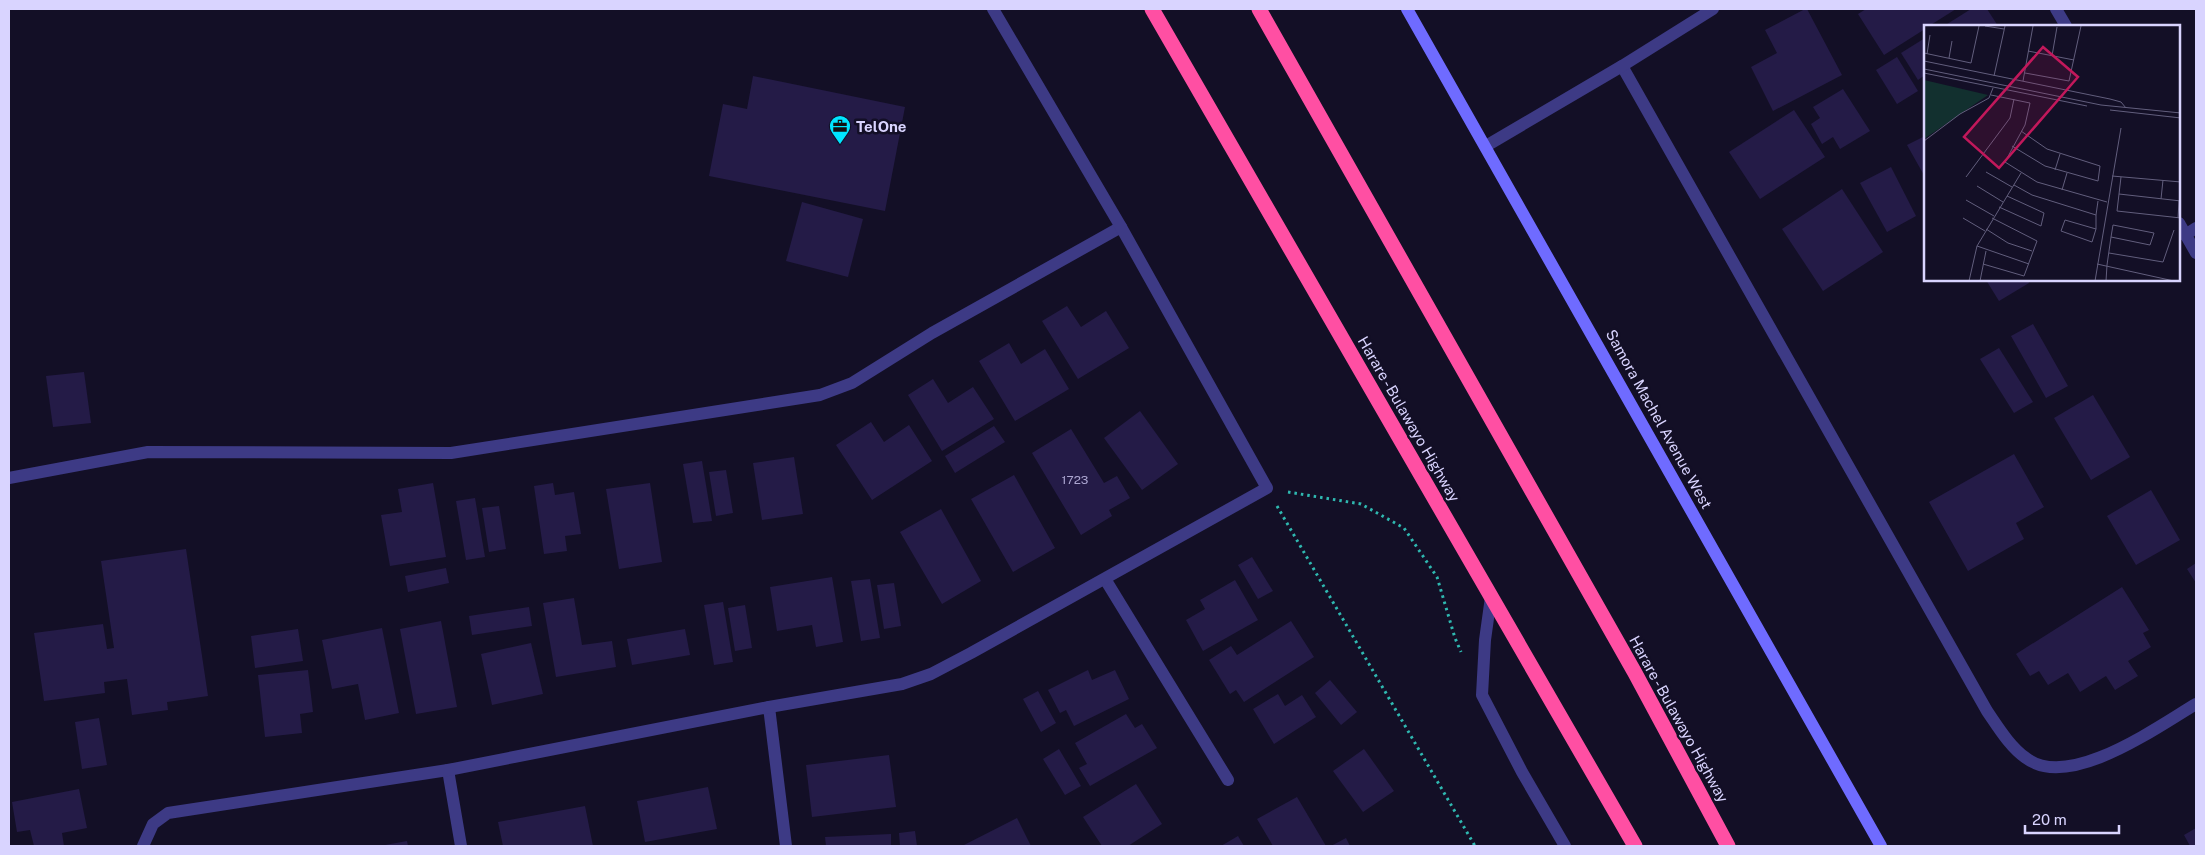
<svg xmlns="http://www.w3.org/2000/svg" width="2205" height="855" viewBox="0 0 2205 855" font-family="'Public Sans',sans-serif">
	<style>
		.building { fill: #241b47 }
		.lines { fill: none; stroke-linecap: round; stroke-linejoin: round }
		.path { stroke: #2fb8b0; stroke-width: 3; stroke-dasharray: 2.5 4; stroke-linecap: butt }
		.lane { stroke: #3d3a85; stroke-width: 12 }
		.street { stroke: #3d3a85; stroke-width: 12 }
		.secondary { stroke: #6f6bff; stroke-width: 12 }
		.highway { stroke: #ff4fa3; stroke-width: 15 }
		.labels { text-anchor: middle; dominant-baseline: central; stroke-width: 5; stroke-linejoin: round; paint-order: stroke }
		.number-label { font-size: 12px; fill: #aca6d1 }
		.poi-label { font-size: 15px; font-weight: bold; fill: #d9d4ff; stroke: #130f26; text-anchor: start }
		.street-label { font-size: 15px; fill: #d9d4ff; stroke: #130f26 }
		.inset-road { fill: none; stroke: #625e7d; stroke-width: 1 }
		.view { fill: #c2185b; fill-opacity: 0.15; stroke: #c2185b; stroke-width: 2.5 }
		.inset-edge { fill: none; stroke: #d9d4ff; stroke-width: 2.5 }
	</style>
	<rect width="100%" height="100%" fill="#130f26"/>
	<g class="building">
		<path d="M 1805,9 L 1807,9 L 1842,75 L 1773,111 L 1751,67 L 1777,53 L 1765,30 Z"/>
		<path d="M 1866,9 L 1956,9 L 1929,26 L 1925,26 L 1925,29 L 1884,55 L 1858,14 Z"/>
		<path d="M 1971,9 L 1987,9 L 1998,26 L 1944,26 Z"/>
		<path d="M 1925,38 L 1925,75 L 1918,80 L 1901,53 Z"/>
		<path d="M 1897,57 L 1918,91 L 1897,104 L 1876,70 Z"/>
		<path d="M 753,76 L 905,107 L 885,211 L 709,176 L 723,104 L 747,109 Z"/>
		<path d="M 1843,89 L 1870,131 L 1840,149 L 1833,137 L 1822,144 L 1811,124 L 1820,118 L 1813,107 Z"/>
		<path d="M 1794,110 L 1825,157 L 1760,199 L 1729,152 Z"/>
		<path d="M 1925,136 L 1925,177 L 1907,145 Z"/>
		<path d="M 1891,167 L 1916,216 L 1887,232 L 1860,183 Z"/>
		<path d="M 1842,189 L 1883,252 L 1823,291 L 1782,229 Z"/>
		<path d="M 802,202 L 863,219 L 848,277 L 786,261 Z"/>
		<path d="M 1986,280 L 2028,280 L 2029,283 L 1999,301 Z"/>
		<path d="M 1067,306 L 1081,327 L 1106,311 L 1129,348 L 1078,379 L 1042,321 Z"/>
		<path d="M 2033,324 L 2068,386 L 2046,398 L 2011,336 Z"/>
		<path d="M 1009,343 L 1021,364 L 1045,349 L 1069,389 L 1015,421 L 979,361 Z"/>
		<path d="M 1999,348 L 2033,402 L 2014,413 L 1980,359 Z"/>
		<path d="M 84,372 L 91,423 L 53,427 L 46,376 Z"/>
		<path d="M 933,379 L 948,403 L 973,387 L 994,419 L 942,451 L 908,395 Z"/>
		<path d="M 2093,395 L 2130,457 L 2091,480 L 2054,418 Z"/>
		<path d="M 1140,411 L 1178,464 L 1142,490 L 1104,438 Z"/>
		<path d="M 871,422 L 884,442 L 909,425 L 932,461 L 872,500 L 836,445 Z"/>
		<path d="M 994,426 L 1005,442 L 955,473 L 945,456 Z"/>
		<path d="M 1071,429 L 1104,483 L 1117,476 L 1130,498 L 1109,510 L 1112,516 L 1081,535 L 1032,453 Z"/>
		<path d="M 2014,454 L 2044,507 L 2016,523 L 2024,539 L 1968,571 L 1929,502 Z"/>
		<path d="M 794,457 L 803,514 L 762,520 L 753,463 Z"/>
		<path d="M 702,461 L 712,521 L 693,523 L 683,464 Z"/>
		<path d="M 726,470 L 733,513 L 716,516 L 709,472 Z"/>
		<path d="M 1014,475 L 1055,548 L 1013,572 L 971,499 Z"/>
		<path d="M 433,483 L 446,557 L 390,566 L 381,515 L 402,512 L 398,489 Z"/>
		<path d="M 553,483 L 555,495 L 574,492 L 581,534 L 565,536 L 567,551 L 544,554 L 534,486 Z"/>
		<path d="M 650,483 L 662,562 L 619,569 L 606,489 Z"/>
		<path d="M 2151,490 L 2180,540 L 2136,565 L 2107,516 Z"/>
		<path d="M 475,498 L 485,557 L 466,560 L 456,501 Z"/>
		<path d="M 499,506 L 506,549 L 489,552 L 482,508 Z"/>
		<path d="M 941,509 L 981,581 L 942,604 L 900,532 Z"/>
		<path d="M 186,549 L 208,696 L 167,702 L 168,710 L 132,715 L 127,679 L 104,682 L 105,693 L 44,701 L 34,633 L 103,624 L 107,649 L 114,648 L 101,561 Z"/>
		<path d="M 1252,557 L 1273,591 L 1258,599 L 1238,565 Z"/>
		<path d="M 2196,563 L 2196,583 L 2187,569 Z"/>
		<path d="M 446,568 L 449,583 L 408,592 L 405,576 Z"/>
		<path d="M 832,577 L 843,642 L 816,647 L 812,625 L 777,631 L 770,587 Z"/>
		<path d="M 870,579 L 880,638 L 861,641 L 851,581 Z"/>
		<path d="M 1235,580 L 1258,620 L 1203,651 L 1186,620 L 1205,609 L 1200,600 Z"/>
		<path d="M 894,583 L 901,626 L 884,629 L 877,585 Z"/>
		<path d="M 2122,587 L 2149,630 L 2143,633 L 2151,647 L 2128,661 L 2138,676 L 2115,690 L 2106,676 L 2080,692 L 2068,673 L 2048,685 L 2039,671 L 2030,676 L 2016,654 Z"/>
		<path d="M 574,598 L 582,645 L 612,641 L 616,667 L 556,677 L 543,603 Z"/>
		<path d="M 723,602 L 733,662 L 714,665 L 704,605 Z"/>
		<path d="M 745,605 L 752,648 L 735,651 L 728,608 Z"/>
		<path d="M 529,607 L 532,626 L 472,635 L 469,616 Z"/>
		<path d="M 441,621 L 457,707 L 416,714 L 400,629 Z"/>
		<path d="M 1291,621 L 1314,657 L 1244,702 L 1236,690 L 1230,694 L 1209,660 L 1231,646 L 1237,655 Z"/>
		<path d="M 382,628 L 399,713 L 365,720 L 358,684 L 332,689 L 322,640 Z"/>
		<path d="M 298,629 L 303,661 L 255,668 L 251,636 Z"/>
		<path d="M 685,629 L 690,655 L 632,665 L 627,639 Z"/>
		<path d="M 531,643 L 543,694 L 492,705 L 481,654 Z"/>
		<path d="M 308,670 L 313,712 L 300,714 L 302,733 L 265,737 L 258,675 Z"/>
		<path d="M 1088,670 L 1092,680 L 1115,670 L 1129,699 L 1074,726 L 1066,710 L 1060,713 L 1048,690 Z"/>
		<path d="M 1330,680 L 1357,712 L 1341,725 L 1315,693 Z"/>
		<path d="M 1038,691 L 1056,723 L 1041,732 L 1023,699 Z"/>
		<path d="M 1278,694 L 1285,706 L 1302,695 L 1316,717 L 1274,744 L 1253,709 Z"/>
		<path d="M 1126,714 L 1135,728 L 1142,724 L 1157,748 L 1090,786 L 1079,768 L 1087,764 L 1075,743 Z"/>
		<path d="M 99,718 L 107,765 L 82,769 L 75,722 Z"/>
		<path d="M 1059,749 L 1081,786 L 1065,795 L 1043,759 Z"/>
		<path d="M 1364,749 L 1394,791 L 1363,812 L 1333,771 Z"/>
		<path d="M 889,755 L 896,807 L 812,817 L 806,765 Z"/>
		<path d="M 1136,784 L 1162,824 L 1128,846 L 1102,846 L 1083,817 Z"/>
		<path d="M 708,787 L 717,829 L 645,842 L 637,801 Z"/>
		<path d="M 79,789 L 87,828 L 62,833 L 64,846 L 34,846 L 30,830 L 17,832 L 12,802 Z"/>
		<path d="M 1297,797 L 1326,846 L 1273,846 L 1257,819 Z"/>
		<path d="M 585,806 L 593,846 L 503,846 L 498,822 Z"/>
		<path d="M 1017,818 L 1031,846 L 962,846 Z"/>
		<path d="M 2196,828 L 2196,846 L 2190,846 L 2184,835 Z"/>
		<path d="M 915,831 L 917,846 L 900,846 L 899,833 Z"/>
		<path d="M 891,834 L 891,846 L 826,846 L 825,837 Z"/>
		<path d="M 1238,836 L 1244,846 L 1221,846 Z"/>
		<path d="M 1346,838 L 1350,846 L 1331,846 Z"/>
		<path d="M 407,841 L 408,846 L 385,846 L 385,845 Z"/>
	</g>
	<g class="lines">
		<g class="path">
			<path d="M 1288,492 L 1361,504 L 1404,528 L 1437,577 L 1455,638 L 1461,652"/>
			<path d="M 1277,506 L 1475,846"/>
		</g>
		<path class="lane" d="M 1491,597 L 1485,640 L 1482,695 L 1522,772 L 1565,846"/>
		<g class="street">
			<path d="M 2056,9 L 2066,26"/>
			<path d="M 1622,66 L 1987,711 C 1998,727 2010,747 2026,758 C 2069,791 2157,727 2196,704"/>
			<path d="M 1486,146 L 1622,66 L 1713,9"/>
			<path d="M 2179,223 L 2196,253"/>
			<path d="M 2185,235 L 2196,228"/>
			<path d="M 9,478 L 148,452 L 451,453 L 820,395 L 852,383 L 932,333 L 1121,227"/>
			<path d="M 1105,579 L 1228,780"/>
			<path d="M 769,707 L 786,846"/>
			<path d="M 448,770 L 461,846"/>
			<path d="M 143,846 L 153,824 L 168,813 L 448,770 L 769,707 L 902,684 L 931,674 L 971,653 L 1267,488 L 1121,227 L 993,9"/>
		</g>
		<path class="secondary" d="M 1407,9 L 1881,846"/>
		<g class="highway">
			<path d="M 1152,9 L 1635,846"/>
			<path d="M 1259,9 L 1635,673 L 1728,846"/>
		</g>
	</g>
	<defs>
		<g id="office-pin" transform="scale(1.125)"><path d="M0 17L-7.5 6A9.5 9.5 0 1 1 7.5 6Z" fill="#00e5ff" stroke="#130f26"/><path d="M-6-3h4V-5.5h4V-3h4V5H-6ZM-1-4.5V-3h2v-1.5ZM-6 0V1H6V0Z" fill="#111"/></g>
	</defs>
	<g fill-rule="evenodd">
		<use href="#office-pin" x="840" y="126"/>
	</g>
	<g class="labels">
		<g class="number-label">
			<text x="1075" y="480">1723</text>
		</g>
		<g class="poi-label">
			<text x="856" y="126">TelOne</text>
		</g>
		<g class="street-label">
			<text transform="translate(1409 419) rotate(60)">Harare - Bulawayo Highway</text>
			<text transform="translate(1659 419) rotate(61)">Samora Machel Avenue West</text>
			<text transform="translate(1679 719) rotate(61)">Harare - Bulawayo Highway</text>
		</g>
	</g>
	<g transform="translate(1924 25)">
		<rect width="256" height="256" fill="#130f26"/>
		<path d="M 0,55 L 64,70 L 0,114 Z" fill="#12302f"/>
		<path class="inset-road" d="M 61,1 L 80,4M 104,26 L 150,35M 0,28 L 47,38 L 55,1M 3,29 L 6,10M 128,31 L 133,2M 25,33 L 28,16M 0,36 L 186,74 L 197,77 L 202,83M 0,44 L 177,80 L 257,88M 0,48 L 163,81M 101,48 L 145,56 L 157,1M 70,51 L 81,1M 99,56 L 109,1M 67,70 L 106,78 L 101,100 L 81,137 L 113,157 L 183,177M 186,85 L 257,93M 0,116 L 36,89 L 65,73 L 69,63M 88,121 L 121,141 L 174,156 L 176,141 L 123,124 L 97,106M 131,145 L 136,129M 62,147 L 88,162M 188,151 L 257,157M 42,152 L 86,93 L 90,74M 197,152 L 193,186 L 257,193M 90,160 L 108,170 L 172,190 L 174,176M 53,161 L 79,177M 138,165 L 143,148M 195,169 L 257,176M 237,174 L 239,155M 42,175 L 70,191M 75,182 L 117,201 L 120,188 L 83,171M 39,193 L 61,206M 254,193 L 255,176M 62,204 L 84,218 L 108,226M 172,204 L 168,217 L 137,206 L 141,195 L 172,204 L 172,190M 53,221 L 105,239M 185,228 L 239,237 L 250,205M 59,239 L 100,251 L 113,216 L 68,193M 173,239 L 250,256M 45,256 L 53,221 L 97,148M 56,256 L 62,226M 171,256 L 197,103M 182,256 L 183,240 L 187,212 L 189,200 L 230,208 L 226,220 L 187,212"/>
		<path class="view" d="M 119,22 L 154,52 L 75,143 L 40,112 Z"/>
		<rect width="256" height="256" class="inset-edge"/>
	</g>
	<rect width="2205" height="855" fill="none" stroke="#d9d4ff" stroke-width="20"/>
	<path d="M2025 825v8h94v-8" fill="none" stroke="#d9d4ff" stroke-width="2.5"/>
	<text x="2032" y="825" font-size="15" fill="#d9d4ff" stroke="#130f26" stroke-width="4" paint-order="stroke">20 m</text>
</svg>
